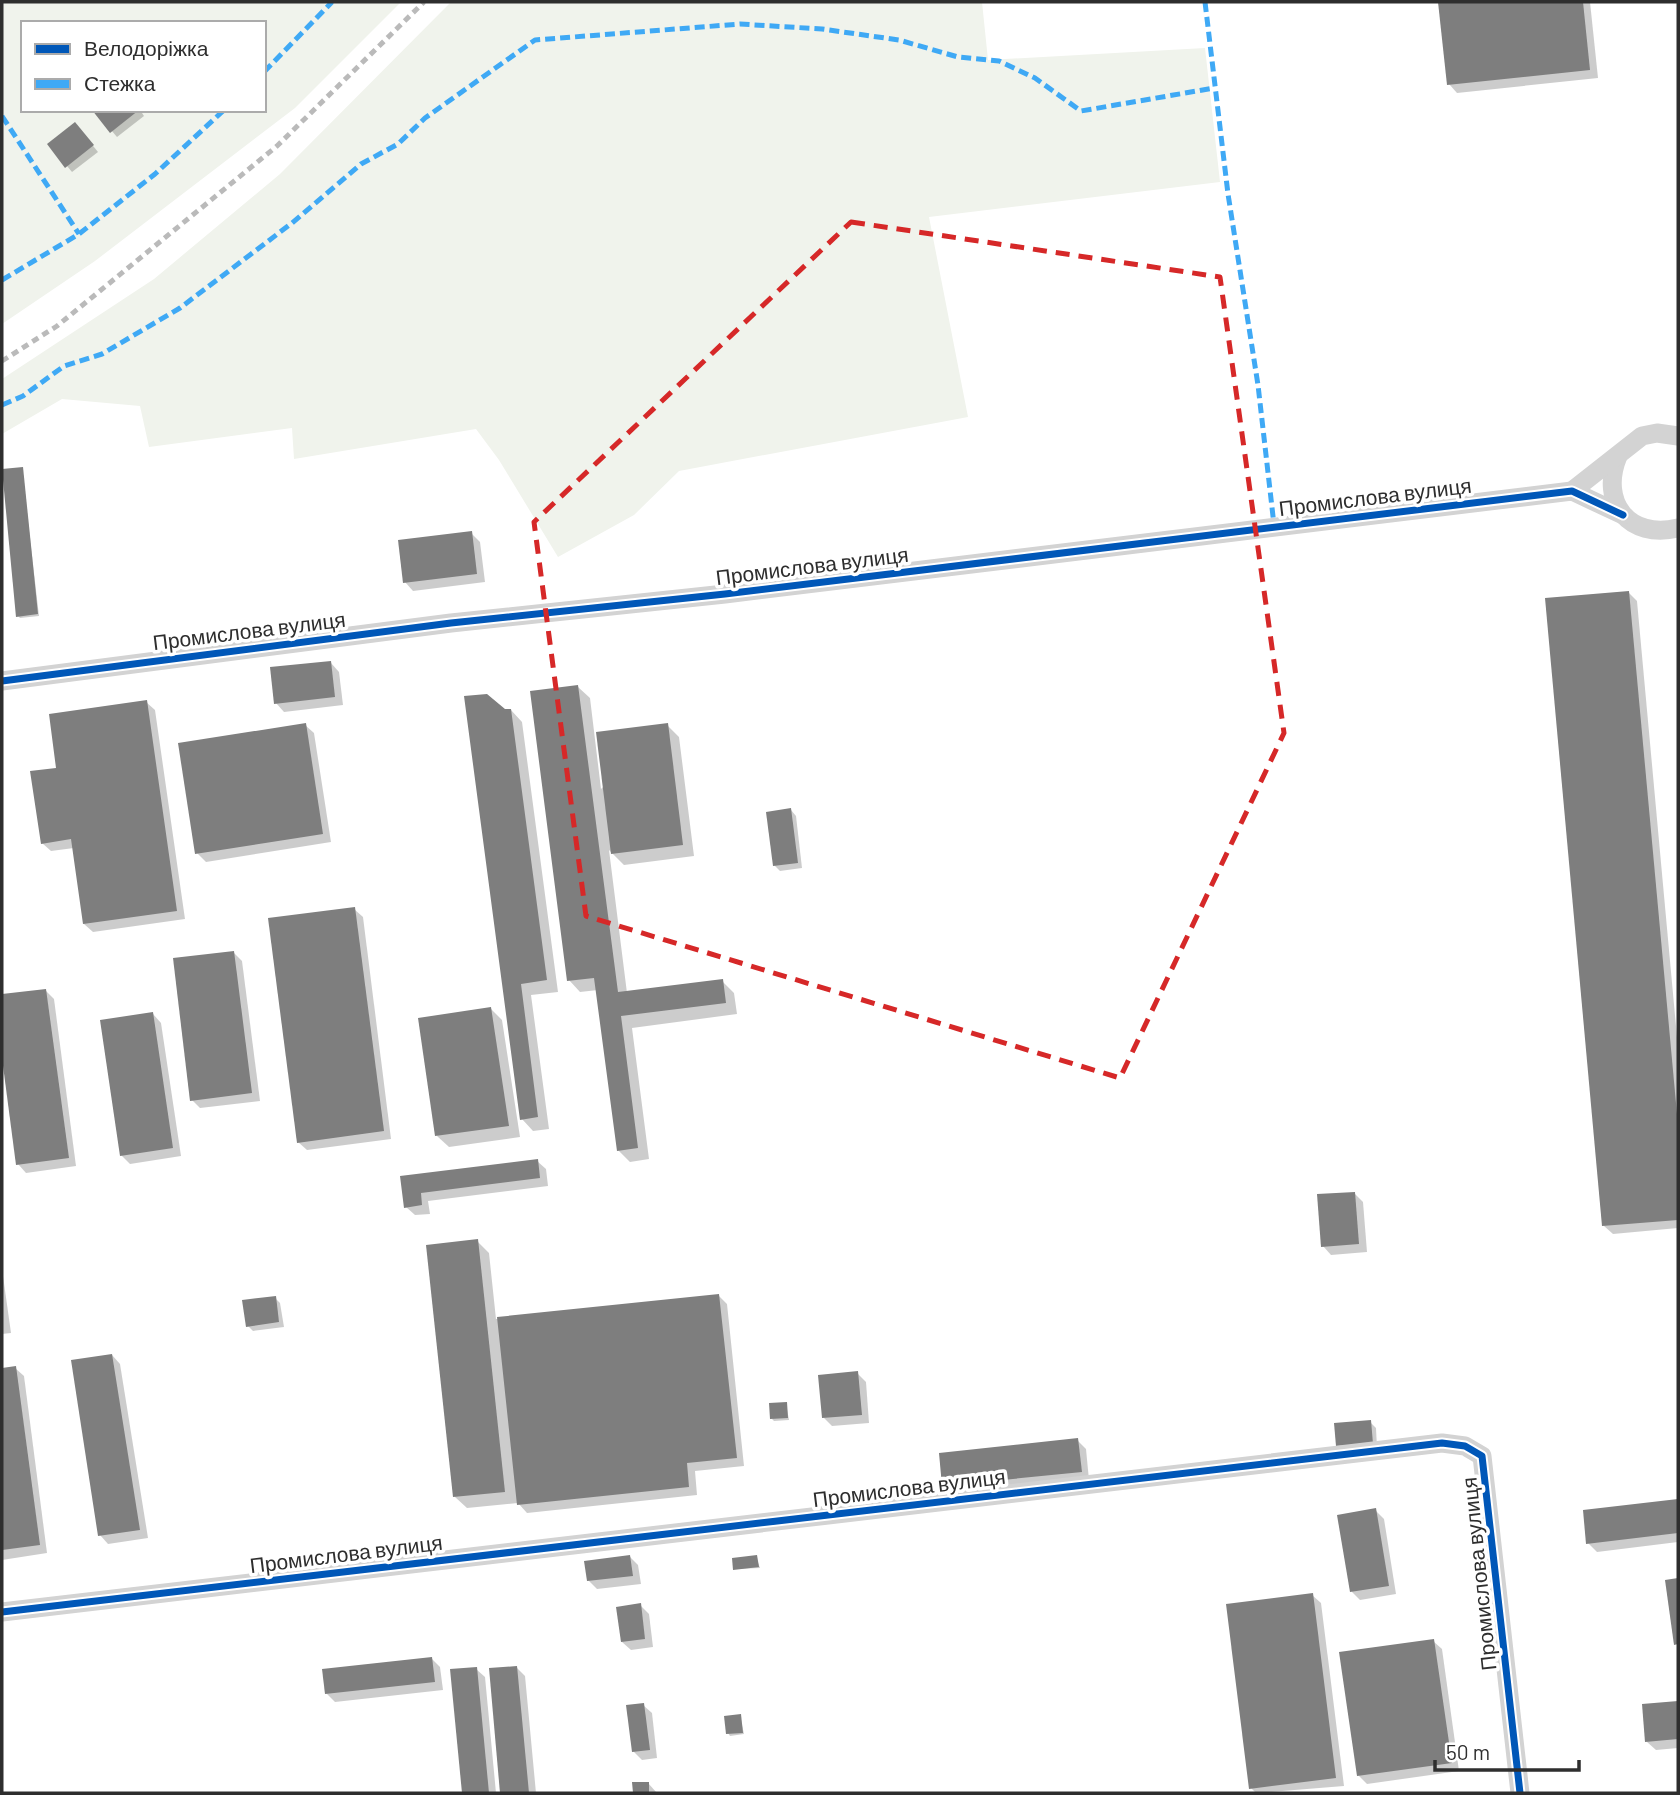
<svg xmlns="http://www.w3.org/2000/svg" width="1680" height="1795" viewBox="0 0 1680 1795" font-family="Barlow,sans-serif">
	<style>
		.green { fill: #f0f3ec; fill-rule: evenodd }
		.shadow { fill: #0003 }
		.building { fill: #7e7e7e }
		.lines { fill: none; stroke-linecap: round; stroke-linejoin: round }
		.minor { stroke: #d3d3d3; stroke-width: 19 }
		.rail { stroke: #bababa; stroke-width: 5; stroke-dasharray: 7 5; stroke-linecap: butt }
		.quiet { stroke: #3fa9f5; stroke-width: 5; stroke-dasharray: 10 5; stroke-linecap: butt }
		.cycleway-casing { stroke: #fff; stroke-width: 11 }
		.cycleway { stroke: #0057b8; stroke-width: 7 }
		.marked { fill: none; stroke: #d62828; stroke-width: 5; stroke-dasharray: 14 9; stroke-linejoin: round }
		.labels { text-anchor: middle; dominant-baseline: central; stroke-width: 7; stroke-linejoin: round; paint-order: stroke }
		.street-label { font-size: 21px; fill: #2e2e2e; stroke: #fff }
	</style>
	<rect width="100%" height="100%" fill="#fff"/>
	<g class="green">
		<path d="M 2,2 L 401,2 L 295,108 L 95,261 L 2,324 ZM 23,23 L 264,23 L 264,110 L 23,110 Z"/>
		<path d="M 451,2 L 982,2 L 988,60 L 1205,48 L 1220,182 L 929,217 L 968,417 L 679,471 L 634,515 L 558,557 L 499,460 L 476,429 L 294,459 L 292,428 L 149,447 L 140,406 L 62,399 L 2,434 L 2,379 L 154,279 L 280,174 Z"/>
	</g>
	<g class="shadow">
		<path d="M 1440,2 L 1590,2 L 1598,78 L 1457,93 L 1449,84 Z"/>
		<path d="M 140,110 L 144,116 L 117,137 L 95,111 Z"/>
		<path d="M 80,130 L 98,152 L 72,172 L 67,166 Z"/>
		<path d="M 22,469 L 39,616 L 20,618 L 18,616 Z"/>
		<path d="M 471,533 L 480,542 L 485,582 L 413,591 L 405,582 Z"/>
		<path d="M 1629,593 L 1637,601 L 1678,1048 L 1678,1228 L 1613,1234 L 1604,1226 Z"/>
		<path d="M 331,663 L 339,672 L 343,705 L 284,712 L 276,703 Z"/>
		<path d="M 578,687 L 590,698 L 601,789 L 667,725 L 679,737 L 694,856 L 624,865 L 609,850 L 627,993 L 722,981 L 734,993 L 737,1014 L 632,1028 L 649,1159 L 630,1162 L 618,1150 L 598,990 L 580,992 L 569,980 Z"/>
		<path d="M 146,702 L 155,710 L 185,919 L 93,932 L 84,924 L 74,848 L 51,851 L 42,843 L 58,769 Z"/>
		<path d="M 511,710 L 522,722 L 558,992 L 531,995 L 549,1129 L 533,1131 L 522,1119 L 504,711 Z"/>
		<path d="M 305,725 L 314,733 L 331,842 L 206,862 L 197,853 Z"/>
		<path d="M 791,810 L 796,816 L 802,868 L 780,871 L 774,865 Z"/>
		<path d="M 354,909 L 363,917 L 391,1139 L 307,1150 L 298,1142 Z"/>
		<path d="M 234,953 L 242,961 L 260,1101 L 200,1108 L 192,1100 Z"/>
		<path d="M 45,990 L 54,999 L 76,1166 L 26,1173 L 18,1164 L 2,1045 L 2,996 Z"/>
		<path d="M 491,1009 L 502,1020 L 520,1137 L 449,1147 L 437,1136 Z"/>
		<path d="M 153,1014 L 161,1023 L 181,1156 L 130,1164 L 121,1155 Z"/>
		<path d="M 537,1161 L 546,1169 L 548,1186 L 428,1201 L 430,1214 L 415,1215 L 406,1207 L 402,1177 Z"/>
		<path d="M 1355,1194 L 1363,1202 L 1367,1252 L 1331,1255 L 1323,1246 Z"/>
		<path d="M 477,1241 L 489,1253 L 496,1319 L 718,1295 L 727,1304 L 744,1466 L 695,1471 L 697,1495 L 527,1513 L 518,1503 L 467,1508 L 455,1497 Z"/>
		<path d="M 2,1269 L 11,1333 L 2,1334 Z"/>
		<path d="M 275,1298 L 280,1303 L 284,1327 L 253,1331 L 248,1326 Z"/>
		<path d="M 112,1355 L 120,1364 L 148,1538 L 108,1544 L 100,1535 Z"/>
		<path d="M 15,1368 L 24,1376 L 47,1553 L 2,1560 L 2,1369 Z"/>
		<path d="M 857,1373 L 866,1382 L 869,1423 L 832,1426 L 824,1418 Z"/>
		<path d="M 786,1404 L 789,1420 L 774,1421 L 772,1419 Z"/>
		<path d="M 1370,1422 L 1376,1428 L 1377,1448 L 1336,1425 Z"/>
		<path d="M 1077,1440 L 1086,1449 L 1089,1480 L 952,1494 L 944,1485 Z"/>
		<path d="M 1678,1501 L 1678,1542 L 1597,1552 L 1588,1543 L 1585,1512 Z"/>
		<path d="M 1375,1510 L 1384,1519 L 1396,1594 L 1360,1600 L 1352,1592 Z"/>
		<path d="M 630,1557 L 638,1565 L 641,1584 L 597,1589 L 588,1580 Z"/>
		<path d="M 756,1557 L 760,1568 L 735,1569 Z"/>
		<path d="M 1312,1595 L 1321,1603 L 1344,1786 L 1256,1793 L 1251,1788 Z"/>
		<path d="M 640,1605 L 649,1614 L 653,1647 L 631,1650 L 622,1642 Z"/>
		<path d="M 1433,1641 L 1442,1649 L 1459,1771 L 1367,1784 L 1358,1775 Z"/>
		<path d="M 432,1659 L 440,1667 L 443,1690 L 335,1702 L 326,1693 Z"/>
		<path d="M 516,1667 L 525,1676 L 536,1793 L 502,1793 L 490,1670 Z"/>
		<path d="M 476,1669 L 485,1677 L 496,1793 L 464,1793 L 452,1671 Z"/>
		<path d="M 1678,1702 L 1678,1748 L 1656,1750 L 1647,1742 L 1643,1706 Z"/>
		<path d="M 643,1705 L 652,1713 L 657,1758 L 642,1760 L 633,1751 Z"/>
		<path d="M 740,1716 L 744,1734 L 730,1736 L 728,1733 Z"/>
		<path d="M 648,1783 L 657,1793 L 635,1793 L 634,1784 Z"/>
	</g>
	<g class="building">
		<path d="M 1438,2 L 1583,2 L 1590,70 L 1447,85 Z"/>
		<path d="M 92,110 L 139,110 L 110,133 Z"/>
		<path d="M 75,122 L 94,145 L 65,168 L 47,144 Z"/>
		<path d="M 23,467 L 38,614 L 16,617 L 2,469 Z"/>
		<path d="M 472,531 L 477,574 L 403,583 L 398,540 Z"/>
		<path d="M 1629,591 L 1678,1125 L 1678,1220 L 1602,1226 L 1545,598 Z"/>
		<path d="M 331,661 L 335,697 L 274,704 L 270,667 Z"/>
		<path d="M 578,685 L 618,992 L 723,979 L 726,1003 L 621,1016 L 638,1148 L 617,1151 L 594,978 L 567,981 L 530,691 Z"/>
		<path d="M 487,694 L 505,709 L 511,709 L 547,980 L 521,984 L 538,1117 L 520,1120 L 464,696 Z"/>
		<path d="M 147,700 L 177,911 L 83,924 L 71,839 L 41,844 L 30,771 L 56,768 L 49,714 Z"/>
		<path d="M 306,723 L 323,834 L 195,854 L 178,743 Z"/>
		<path d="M 668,723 L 683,845 L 611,854 L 596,732 Z"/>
		<path d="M 791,808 L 798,863 L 773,866 L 766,812 Z"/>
		<path d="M 355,907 L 384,1131 L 297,1143 L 268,918 Z"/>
		<path d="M 234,951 L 252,1093 L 190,1101 L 173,958 Z"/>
		<path d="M 46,989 L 69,1158 L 16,1165 L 2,1058 L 2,994 Z"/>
		<path d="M 491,1007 L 509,1126 L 435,1136 L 418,1018 Z"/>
		<path d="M 153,1012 L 173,1148 L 120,1156 L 100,1020 Z"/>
		<path d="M 538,1159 L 540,1178 L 421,1193 L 422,1205 L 404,1208 L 400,1176 Z"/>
		<path d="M 1355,1192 L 1359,1244 L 1321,1247 L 1317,1194 Z"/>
		<path d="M 478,1239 L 505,1492 L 453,1497 L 426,1245 Z"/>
		<path d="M 719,1294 L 737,1458 L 687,1463 L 689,1487 L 517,1505 L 497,1317 Z"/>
		<path d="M 276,1296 L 279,1322 L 246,1327 L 242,1300 Z"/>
		<path d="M 112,1354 L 140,1530 L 98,1536 L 71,1360 Z"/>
		<path d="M 16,1366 L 40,1545 L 2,1550 L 2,1368 Z"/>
		<path d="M 858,1371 L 862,1415 L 822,1418 L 818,1375 Z"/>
		<path d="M 787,1402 L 788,1418 L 770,1419 L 769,1403 Z"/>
		<path d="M 1371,1420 L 1373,1444 L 1336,1446 L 1334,1423 Z"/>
		<path d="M 1078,1438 L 1082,1472 L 942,1486 L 939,1453 Z"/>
		<path d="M 1678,1499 L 1678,1533 L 1586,1544 L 1583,1510 Z"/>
		<path d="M 1376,1508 L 1389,1586 L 1350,1592 L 1337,1515 Z"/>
		<path d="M 630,1555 L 633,1576 L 587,1581 L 584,1561 Z"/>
		<path d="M 757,1555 L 759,1567 L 733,1570 L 732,1558 Z"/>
		<path d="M 1678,1578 L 1678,1644 L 1674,1645 L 1665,1580 Z"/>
		<path d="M 1313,1593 L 1336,1778 L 1249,1789 L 1226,1604 Z"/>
		<path d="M 641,1603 L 645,1639 L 621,1642 L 616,1607 Z"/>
		<path d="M 1434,1639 L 1452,1763 L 1357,1776 L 1339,1652 Z"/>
		<path d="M 432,1657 L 435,1682 L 325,1694 L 322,1669 Z"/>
		<path d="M 517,1666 L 529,1793 L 500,1793 L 489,1668 Z"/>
		<path d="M 477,1667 L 489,1793 L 462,1793 L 450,1669 Z"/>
		<path d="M 1678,1701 L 1678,1739 L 1645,1742 L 1642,1704 Z"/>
		<path d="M 644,1703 L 650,1750 L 632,1752 L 626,1705 Z"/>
		<path d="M 741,1714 L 743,1733 L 726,1734 L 724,1716 Z"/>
		<path d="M 632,1782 L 649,1782 L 649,1793 L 633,1793 Z"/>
	</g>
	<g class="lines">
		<g class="minor">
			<path d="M 1618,456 C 1599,502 1629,540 1678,528"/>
			<path d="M 1572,491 L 1642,436 L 1657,433 L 1678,436"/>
			<path d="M 2,681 L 451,623 L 725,594 L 1572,491 L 1623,515"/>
			<path d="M 2,1612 L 1442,1443 L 1465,1446 L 1482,1456 L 1520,1793"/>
		</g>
		<path class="rail" d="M 2,361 L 57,326 L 277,146 L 424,2"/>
		<g class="quiet">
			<path d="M 1205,2 L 1228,194 L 1258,385 L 1274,525"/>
			<path d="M 264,72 L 332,2"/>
			<path d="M 2,116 L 79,234"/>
			<path d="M 2,280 L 79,234 L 155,174 L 224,110"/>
			<path d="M 2,405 L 23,396 L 64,366 L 102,354 L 180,308 L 292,223 L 361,164 L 398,144 L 425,118 L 535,40 L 740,24 L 822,29 L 899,40 L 958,57 L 999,61 L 1035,78 L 1081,111 L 1214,88"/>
		</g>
		<g class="cycleway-casing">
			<g id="cycleway">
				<path d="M 2,681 L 451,623 L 725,594 L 1572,491 L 1623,515"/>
				<path d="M 2,1612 L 1442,1443 L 1465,1446 L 1482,1456 L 1520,1793"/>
			</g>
		</g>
		<use href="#cycleway" class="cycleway"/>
	</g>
	<path class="marked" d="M 851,222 L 1220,277 L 1284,733 L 1120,1078 L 586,916 L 534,522 Z"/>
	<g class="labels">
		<g class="street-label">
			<text transform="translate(1375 496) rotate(-7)">Промислова вулиця</text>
			<text transform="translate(812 565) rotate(-7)">Промислова вулиця</text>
			<text transform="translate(249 630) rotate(-7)">Промислова вулиця</text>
			<text transform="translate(909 1487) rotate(-7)">Промислова вулиця</text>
			<text transform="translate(346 1553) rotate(-7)">Промислова вулиця</text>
			<text transform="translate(1478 1574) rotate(-96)">Промислова вулиця</text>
		</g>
	</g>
	<rect width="1680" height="1795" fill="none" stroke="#2e2e2e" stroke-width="7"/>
	<rect x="21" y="21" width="245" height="91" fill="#ffffff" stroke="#ababab" stroke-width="2"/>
	<rect x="35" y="44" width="35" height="10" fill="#0057b8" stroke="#ababab" stroke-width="2"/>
	<text x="84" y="56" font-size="21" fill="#2e2e2e">Велодоріжка</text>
	<rect x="35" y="79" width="35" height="10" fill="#3fa9f5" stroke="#ababab" stroke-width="2"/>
	<text x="84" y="91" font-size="21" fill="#2e2e2e">Стежка</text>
	<path d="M1435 1760v10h144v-10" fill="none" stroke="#2e2e2e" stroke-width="3.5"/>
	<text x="1446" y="1760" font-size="21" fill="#2e2e2e" stroke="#ffffff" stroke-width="5" paint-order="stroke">50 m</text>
</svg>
